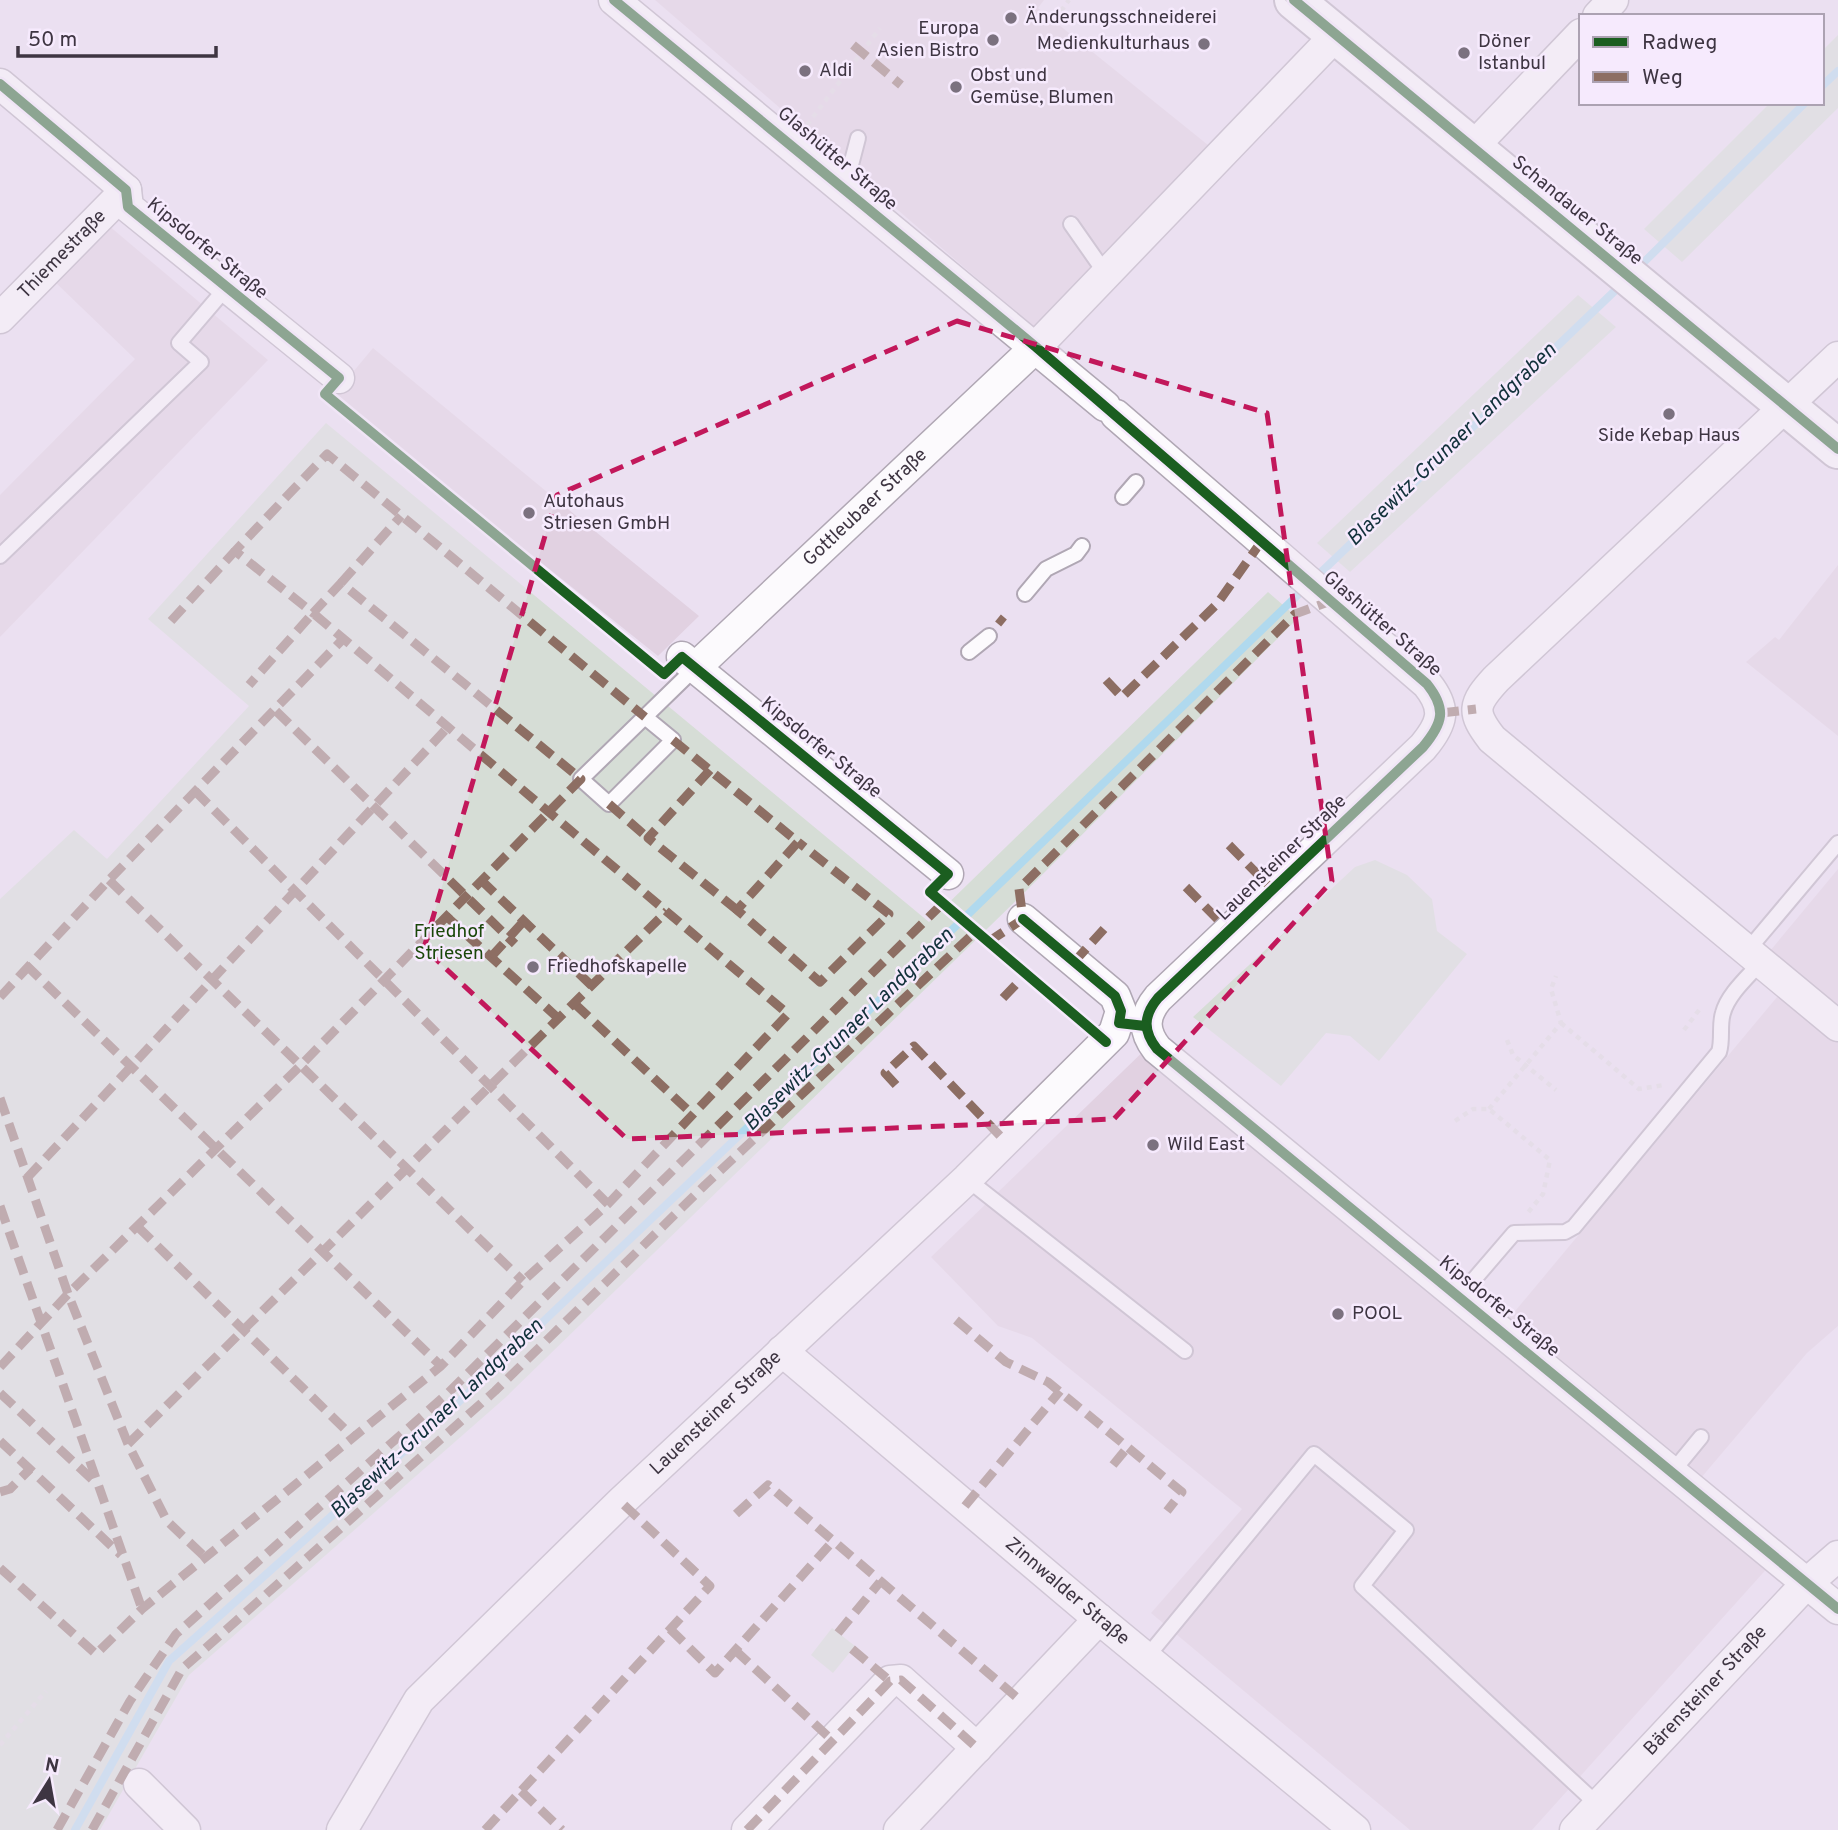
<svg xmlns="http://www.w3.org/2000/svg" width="1838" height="1830" viewBox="0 0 1838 1830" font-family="Overpass,sans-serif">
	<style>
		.commercial { fill: #e1d1e1 }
		.green { fill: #d6ddd6 }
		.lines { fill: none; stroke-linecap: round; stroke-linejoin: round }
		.stream { stroke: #b0d9ee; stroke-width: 8 }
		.lane-casing { stroke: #b0a7b4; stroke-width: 18 }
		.street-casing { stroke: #b0a7b4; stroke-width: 33 }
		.secondary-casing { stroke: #b0a7b4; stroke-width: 42 }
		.path { stroke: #ddd9de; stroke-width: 4.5; stroke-dasharray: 5 5; stroke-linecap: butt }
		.lane { stroke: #fcfafd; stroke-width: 14 }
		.street { stroke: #fcfafd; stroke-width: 30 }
		.secondary { stroke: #fcfafd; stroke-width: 38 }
		.tram { stroke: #cac6cc; stroke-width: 2 }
		.quiet { stroke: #8d6e63; stroke-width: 9; stroke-dasharray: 18 9; stroke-linecap: butt }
		.cycleway-casing { stroke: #f6eafd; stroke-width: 15 }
		.cycleway { stroke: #1b5e20; stroke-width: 10 }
		.marked { fill: none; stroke: #c2185b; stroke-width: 5; stroke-dasharray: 14 9; stroke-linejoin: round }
		.poi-dot { fill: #7b717f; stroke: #f6eafd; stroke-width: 2.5 }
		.labels { text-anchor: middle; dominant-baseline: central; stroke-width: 5; stroke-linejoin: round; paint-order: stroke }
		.poi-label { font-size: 19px; fill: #3e3542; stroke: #f6eafd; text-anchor: start }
		.street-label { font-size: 19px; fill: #3e3542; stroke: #f6eafd }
		.park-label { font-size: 19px; fill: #1a470a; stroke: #f6eafd }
		.water-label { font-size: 21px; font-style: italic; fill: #12313b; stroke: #f6eafd }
	</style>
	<rect width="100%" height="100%" fill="#ebe0f1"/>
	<g class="commercial">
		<path d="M 655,0 L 1044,0 L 1038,8 L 1208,145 L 1040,333 Z"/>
		<path d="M 108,225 L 268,360 L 0,637 L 0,495 L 135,359 L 54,281 Z"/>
		<path d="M 373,348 L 558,501 L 699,616 L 658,656 L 333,396 Z"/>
		<path d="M 1838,565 L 1838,736 L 1746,662 L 1775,637 L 1779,640 Z"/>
		<path d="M 1838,869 L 1838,1326 L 1807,1353 L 1695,1485 L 1780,1554 L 1532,1830 L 1410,1830 L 1151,1613 L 1242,1509 L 1032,1338 L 998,1326 L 931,1257 L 1155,1040 L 1501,1328 L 1792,979 L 1765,957 Z"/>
	</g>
	<g class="green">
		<path d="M 1838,35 L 1838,108 L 1682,262 L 1644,229 L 1770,103 L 1822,103 L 1822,51 Z"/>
		<path d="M 1578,295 L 1616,327 L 1350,572 L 1317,543 Z"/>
		<path d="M 326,423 L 929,922 L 1268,592 L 1298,618 L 1026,891 L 505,1398 L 189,1675 L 100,1830 L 0,1830 L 0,899 L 74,830 L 107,859 L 249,706 L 148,619 Z"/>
		<path d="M 1375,860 L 1407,875 L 1432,899 L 1437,931 L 1467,954 L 1379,1061 L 1350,1036 L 1326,1033 L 1281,1086 L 1193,1017 L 1355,867 Z"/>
		<path d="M 832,1628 L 855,1646 L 833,1673 L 811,1655 Z"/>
	</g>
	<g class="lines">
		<g class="stream">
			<path d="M 1822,86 L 1838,71"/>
			<path d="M 1636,270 L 1805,103"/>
			<path d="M 1315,578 L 1622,284"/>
			<path d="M 75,1830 L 169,1661 L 448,1412 L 767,1109 L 1306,587"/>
		</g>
		<g class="lane-casing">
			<g id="lane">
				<path d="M 845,188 L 858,138"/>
				<path d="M 1071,224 L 1106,274"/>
				<path d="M 1123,497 L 1136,482"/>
				<path d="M 0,556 L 201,362 L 179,343 L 226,288"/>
				<path d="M 1025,594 L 1046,569 L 1076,554 L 1082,546"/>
				<path d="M 969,652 L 989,636"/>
				<path d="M 645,717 L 673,740 L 609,804 L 581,779 C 619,742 657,705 695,668"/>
				<path d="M 1747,951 L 1838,843"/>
				<path d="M 967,1179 L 1185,1351"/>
				<path d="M 1459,1297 L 1514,1233 L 1565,1232 L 1574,1227 L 1719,1052 C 1723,1039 1719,1025 1723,1013 C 1728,994 1748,977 1761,962"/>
				<path d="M 1673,1471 L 1701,1437"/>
				<path d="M 1146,1658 L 1314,1454 L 1406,1530 L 1362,1586 L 1598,1805"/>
			</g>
		</g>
		<g class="street-casing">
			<g id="street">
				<path d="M 614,0 L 1105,406"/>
				<path d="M 1598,16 L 1613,0"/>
				<path d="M 0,84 L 126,190 L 128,207 L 339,378"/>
				<path d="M 1473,147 L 1581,34"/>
				<path id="s1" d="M 0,318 L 126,190"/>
				<path d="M 1838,357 L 1496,679 C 1473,704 1471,712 1492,739 L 1838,1026"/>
				<path d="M 1116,415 L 1427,684 C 1447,709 1443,723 1423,747 L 1158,998 C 1143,1016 1143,1031 1157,1049 L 1838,1609"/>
				<path d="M 682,657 L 948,874"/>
				<path id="s2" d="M 695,668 L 1036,347 L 1336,35"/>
				<path id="s3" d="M 782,1351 L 1099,1619 L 1355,1830"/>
				<path d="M 139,1784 L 185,1830"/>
				<path id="s4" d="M 342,1830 L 419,1700 L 621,1502 L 967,1179 L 1114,1033 L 1121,1011 L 1115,996 L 1023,919"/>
				<path d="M 747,1830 L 890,1681 L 901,1680 L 977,1748"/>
				<path d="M 899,1830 L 1099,1619"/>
				<path id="s5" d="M 1575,1830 L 1807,1583 L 1838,1556"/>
			</g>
		</g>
		<g class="secondary-casing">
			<path id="secondary" d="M 1294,0 L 1838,449"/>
		</g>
		<g class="path">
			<path d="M 1061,11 L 1069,0"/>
			<path d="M 807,125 L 880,28"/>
			<path d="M 1561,1023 L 1639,1089 L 1664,1085"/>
			<path d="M 1684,1030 L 1702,1006"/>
			<path d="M 1507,1040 L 1513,1055 L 1556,1090"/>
			<path d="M 1489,1109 L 1561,1023 L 1551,989 L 1556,976"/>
			<path d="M 1455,1121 L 1473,1109 L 1489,1109 L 1550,1160 L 1543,1194 L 1526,1215"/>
			<path d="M 0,1745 L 46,1691"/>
		</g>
		<use href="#lane" class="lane"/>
		<use href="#street" class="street"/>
		<use href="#secondary" class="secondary"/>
		<g class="tram">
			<path d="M 1286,0 L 1838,455"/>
			<path d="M 1304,0 L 1492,157"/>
			<path d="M 1614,257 L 1838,441"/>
		</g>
		<g class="quiet">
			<path d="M 853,45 L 901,85"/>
			<path d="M 341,583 L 401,516"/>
			<path d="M 998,618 L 1004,623"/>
			<path d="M 171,621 L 235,551"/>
			<path d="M 1106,680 L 1122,697 L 1217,604 L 1261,542"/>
			<path d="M 276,711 L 515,944"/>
			<path d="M 1441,713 L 1476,709"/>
			<path d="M 673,740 L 798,842 L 737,910 L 820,982 L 889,914 L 798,842"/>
			<path d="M 710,770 L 648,838 L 737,910"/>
			<path d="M 195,791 L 608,1204"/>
			<path d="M 609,804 L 648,838"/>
			<path d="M 1229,845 L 1273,890"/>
			<path d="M 109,880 L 523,1281"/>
			<path d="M 481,880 L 592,986"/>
			<path d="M 1186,887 L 1230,932"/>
			<path d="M 446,916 L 559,1019"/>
			<path d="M 988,942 L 1023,919 L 1019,889 L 1295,614 L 1331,601"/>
			<path d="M 491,957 L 524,921"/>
			<path d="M 1074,962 L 1104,929"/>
			<path d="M 26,965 L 441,1366"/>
			<path d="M 0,997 L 109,880 L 343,639"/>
			<path d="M 1003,998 L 1026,974"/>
			<path d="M 575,1004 L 692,1114"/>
			<path d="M 896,1085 L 885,1073 L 914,1046 L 1005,1141"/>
			<path d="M 0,1098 L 68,1294 L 128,1444 L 167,1521 L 207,1559"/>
			<path d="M 27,1178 L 449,726"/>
			<path d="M 0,1206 L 142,1609"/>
			<path d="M 138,1227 L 353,1437"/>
			<path d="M 956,1320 L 1006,1362 L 1048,1382 L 1182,1492 L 1167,1511"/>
			<path d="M 0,1367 L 68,1294 L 300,1066 L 581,779 L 341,583 L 313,613 L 235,551 L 327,454 L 645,717"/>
			<path d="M 0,1393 L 97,1484"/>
			<path d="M 0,1441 L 121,1555"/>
			<path d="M 128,1444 L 667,911"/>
			<path d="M 1113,1465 L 1127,1448"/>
			<path d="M 0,1492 L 10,1489 L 30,1469"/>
			<path d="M 965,1506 L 1060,1391"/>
			<path d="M 736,1514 L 768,1485 L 1021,1701"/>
			<path d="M 0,1568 L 96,1654 L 142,1609 L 441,1366 L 523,1281 L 608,1204 L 788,1014 L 313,613 L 249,685"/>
			<path d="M 670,1629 L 715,1673 L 833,1541"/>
			<path d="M 838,1633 L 880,1582"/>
			<path d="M 852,1649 L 890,1681"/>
			<path d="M 735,1650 L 833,1741"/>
			<path d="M 521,1791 L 562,1830"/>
			<path d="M 57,1830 L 130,1701 L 176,1634 L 448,1393 L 943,903"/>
			<path d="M 92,1830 L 182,1669 L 495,1391 L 705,1185 L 975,932"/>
			<path d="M 485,1830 L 710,1586 L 621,1502"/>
			<path d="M 747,1830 L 890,1681 L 901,1680 L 977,1748"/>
		</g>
		<g class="cycleway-casing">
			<g id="cycleway">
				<path d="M 614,0 L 1036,347 L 1427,684 C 1447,709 1443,723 1423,747 L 1158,998 C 1143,1016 1143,1031 1157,1049 L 1838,1609"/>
				<path d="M 1294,0 L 1838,449"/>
				<path d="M 0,84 L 126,190 L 128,207 L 339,378 L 325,394 L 664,674 L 682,657 L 948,874 L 930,892 L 1106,1042"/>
				<path d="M 1023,919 L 1115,996 L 1121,1011 L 1119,1023 L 1145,1026"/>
			</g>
		</g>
		<use href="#cycleway" class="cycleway"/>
	</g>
	<path d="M0 0H1838V1830H0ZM 957,321 L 1267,413 L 1332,881 L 1114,1119 L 627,1139 L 424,948 L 557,495 Z" fill="#ebe0f1" fill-opacity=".55" fill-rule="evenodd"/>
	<path class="marked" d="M 957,321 L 1267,413 L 1332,881 L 1114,1119 L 627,1139 L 424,948 L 557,495 Z"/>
	<g class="poi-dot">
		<circle cx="1011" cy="18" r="7"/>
		<circle cx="993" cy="40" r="7"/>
		<circle cx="1204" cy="44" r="7"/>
		<circle cx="1464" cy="53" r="7"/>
		<circle cx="805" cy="71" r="7"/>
		<circle cx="956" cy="87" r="7"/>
		<circle cx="1669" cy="414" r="7"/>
		<circle cx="529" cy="513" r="7"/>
		<circle cx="533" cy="967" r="7"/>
		<circle cx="1153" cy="1145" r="7"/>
		<circle cx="1338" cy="1314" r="7"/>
	</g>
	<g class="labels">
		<g class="poi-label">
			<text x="1025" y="18">Änderungsschneiderei</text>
			<text x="979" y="29" text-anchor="end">Europa<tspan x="979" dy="22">Asien Bistro</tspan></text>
			<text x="1478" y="42">Döner<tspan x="1478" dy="22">Istanbul</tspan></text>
			<text x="1190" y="44" text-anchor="end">Medienkulturhaus</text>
			<text x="819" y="71">Aldi</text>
			<text x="970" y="76">Obst und<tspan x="970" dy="22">Gemüse, Blumen</tspan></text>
			<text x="1669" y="436" text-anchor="middle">Side Kebap Haus</text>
			<text x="543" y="502">Autohaus<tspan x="543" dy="22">Striesen GmbH</tspan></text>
			<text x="547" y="967">Friedhofskapelle</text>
			<text x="1167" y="1145">Wild East</text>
			<text x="1352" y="1314">POOL</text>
		</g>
		<g class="street-label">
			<text transform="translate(837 159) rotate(40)">Glashütter Straße</text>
			<text transform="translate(1577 211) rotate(39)">Schandauer Straße</text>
			<text transform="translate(207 249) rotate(39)">Kipsdorfer Straße</text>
			<text stroke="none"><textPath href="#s1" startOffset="89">Thiemestraße</textPath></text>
			<text stroke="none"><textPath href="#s2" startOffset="234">Gottleubaer Straße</textPath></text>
			<text transform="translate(1382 624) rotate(41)">Glashütter Straße</text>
			<text transform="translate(821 748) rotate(39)">Kipsdorfer Straße</text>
			<text transform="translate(1282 858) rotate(-44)">Lauensteiner Straße</text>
			<text transform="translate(1499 1307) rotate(39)">Kipsdorfer Straße</text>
			<text stroke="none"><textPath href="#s4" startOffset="564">Lauensteiner Straße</textPath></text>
			<text stroke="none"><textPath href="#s3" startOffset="373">Zinnwalder Straße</textPath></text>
			<text stroke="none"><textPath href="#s5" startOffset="191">Bärensteiner Straße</textPath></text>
		</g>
		<g class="park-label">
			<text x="449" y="932">Friedhof<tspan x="449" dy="22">Striesen</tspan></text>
		</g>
		<g class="water-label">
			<text transform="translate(1452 445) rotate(-44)">Blasewitz‐Grunaer Landgraben</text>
			<text transform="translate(849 1030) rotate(-44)">Blasewitz‐Grunaer Landgraben</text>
			<text transform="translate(437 1419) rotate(-43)">Blasewitz‐Grunaer Landgraben</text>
		</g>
	</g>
	<rect x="1579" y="14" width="245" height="91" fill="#f6eafd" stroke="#aca2b2" stroke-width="2"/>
	<rect x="1593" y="37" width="35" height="10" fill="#1b5e20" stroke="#aca2b2" stroke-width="2"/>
	<text x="1642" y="49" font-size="21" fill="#3e3542">Radweg</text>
	<rect x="1593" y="72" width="35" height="10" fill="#8d6e63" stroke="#aca2b2" stroke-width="2"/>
	<text x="1642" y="84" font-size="21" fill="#3e3542">Weg</text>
	<g transform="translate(49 1781) rotate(11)" stroke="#f6eafd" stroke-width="5" paint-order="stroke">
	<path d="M0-5L12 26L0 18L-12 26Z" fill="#3e3542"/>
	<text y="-10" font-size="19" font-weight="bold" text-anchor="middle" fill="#3e3542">N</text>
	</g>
	<path d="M18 46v10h198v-10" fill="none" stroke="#3e3542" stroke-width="3.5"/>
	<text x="28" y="46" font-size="21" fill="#3e3542" stroke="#f6eafd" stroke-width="5" paint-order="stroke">50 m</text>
</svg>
